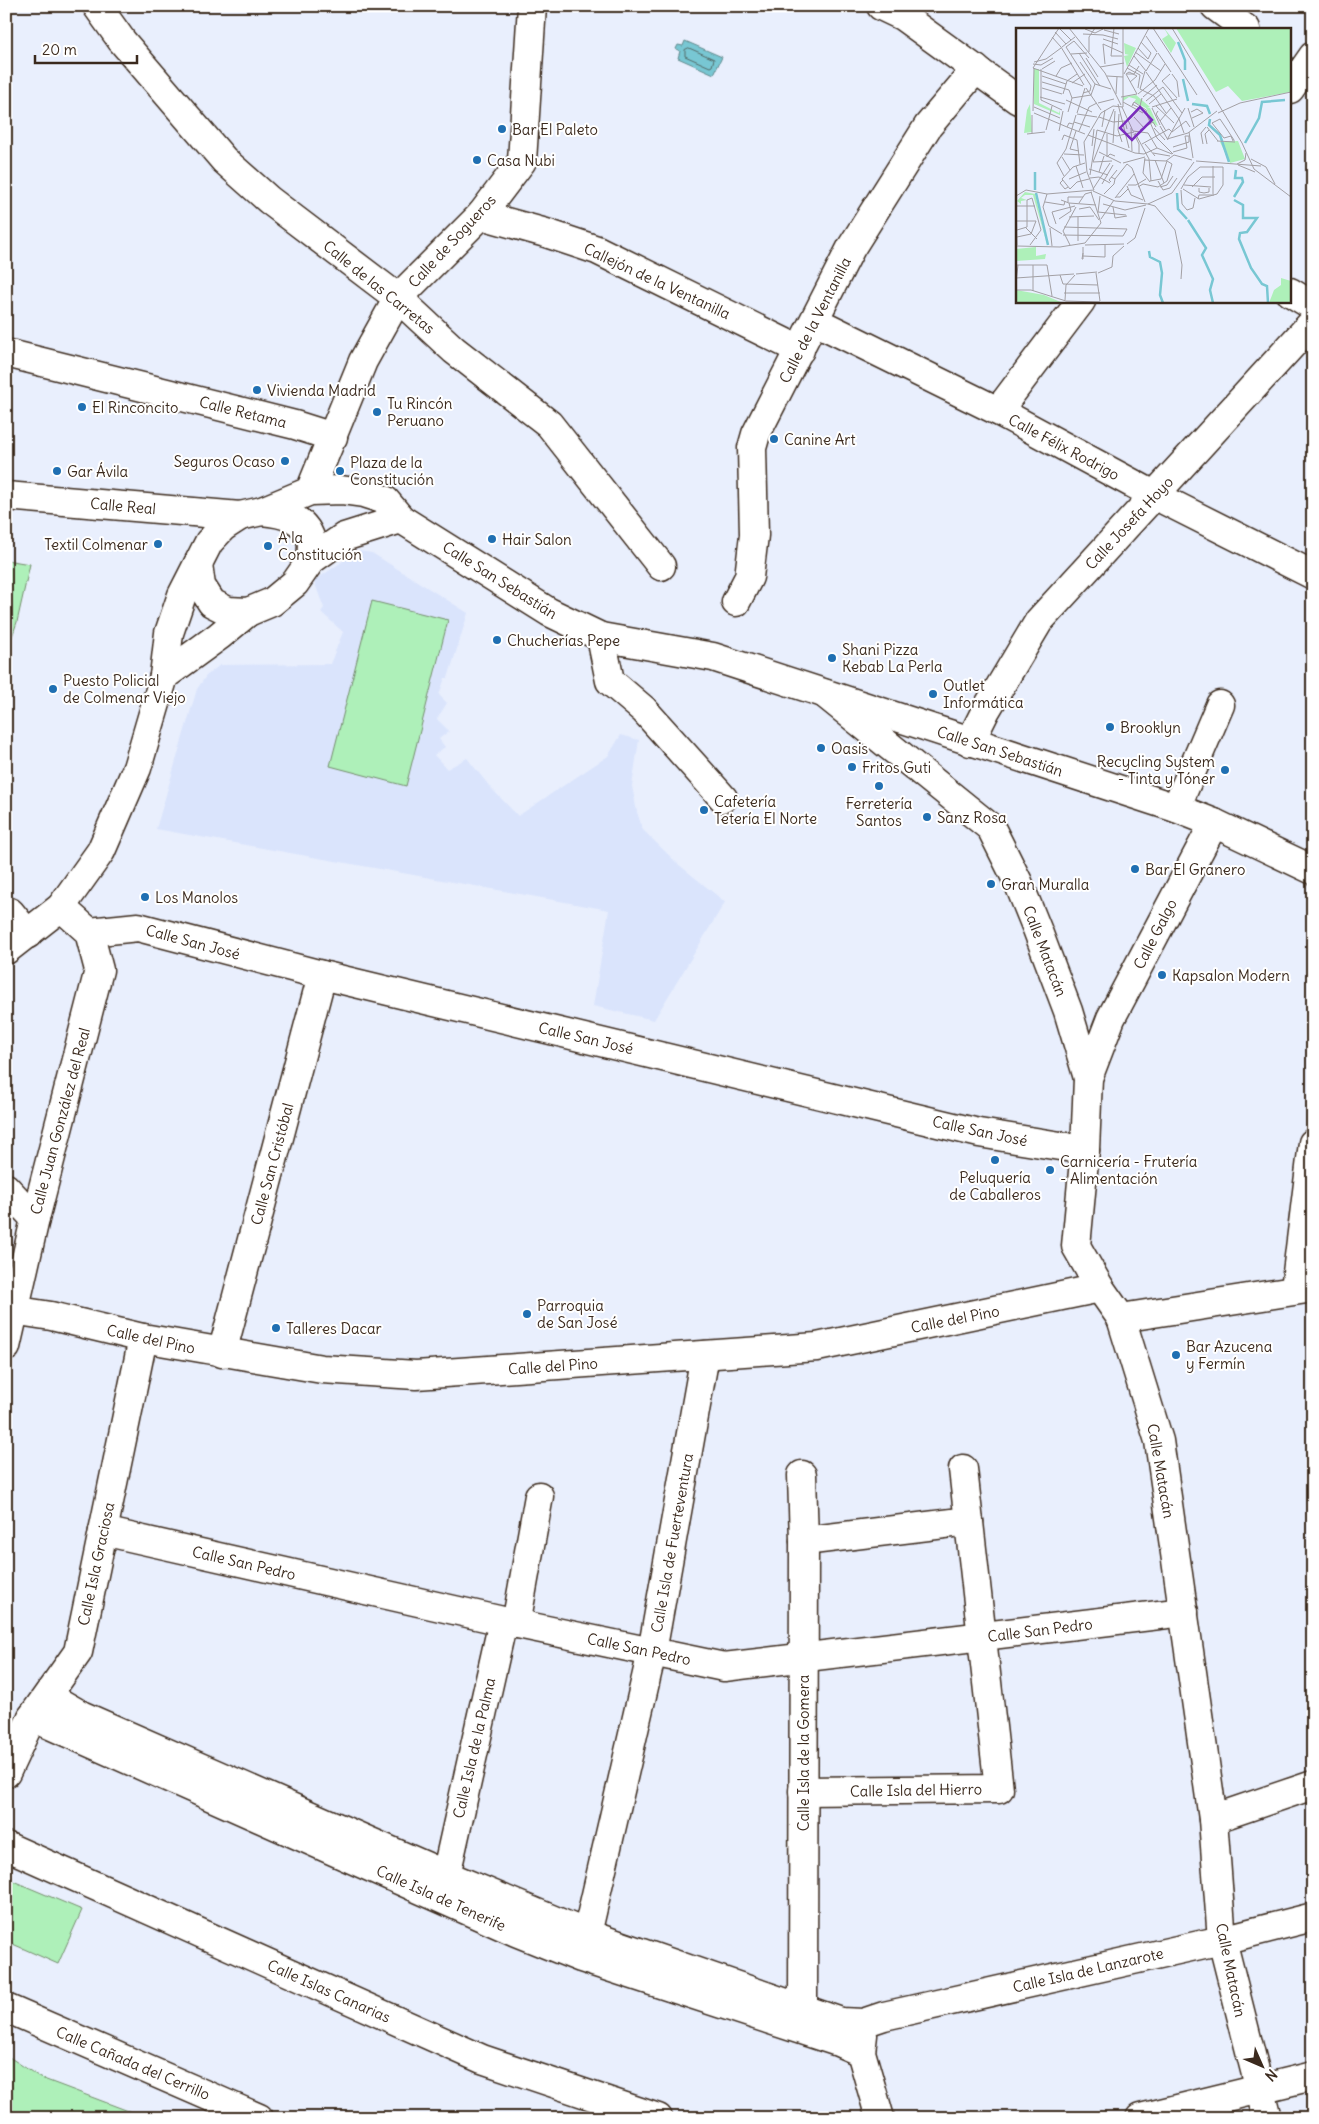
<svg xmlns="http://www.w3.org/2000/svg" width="1319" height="2124" viewBox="0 0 1319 2124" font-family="Delius,sans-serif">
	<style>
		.built { fill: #dae4fc }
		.green { fill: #aef0b9; stroke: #748d6c }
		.water { fill: #78c7d3; stroke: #60888b }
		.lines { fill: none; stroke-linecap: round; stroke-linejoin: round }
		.shore { stroke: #536966; stroke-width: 1 }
		.street-casing { stroke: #3b2a1e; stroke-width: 31 }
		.secondary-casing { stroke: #3b2a1e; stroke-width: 31 }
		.street { stroke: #fff; stroke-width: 28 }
		.secondary { stroke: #fff; stroke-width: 28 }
		.poi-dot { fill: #1f6fb2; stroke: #fff; stroke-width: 2 }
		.labels { text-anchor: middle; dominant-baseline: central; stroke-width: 4; stroke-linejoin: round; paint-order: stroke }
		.poi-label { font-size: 15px; fill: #3b2a1e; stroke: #fff; text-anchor: start }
		.street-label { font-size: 15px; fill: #3b2a1e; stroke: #fff }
		.inset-river { fill: none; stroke: #78c7d3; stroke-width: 2.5 }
		.inset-road { fill: none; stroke: #a3a0a4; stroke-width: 1 }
		.view { fill: #7b2cbf; fill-opacity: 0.15; stroke: #7b2cbf; stroke-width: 2.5 }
		.inset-edge { fill: none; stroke: #3b2a1e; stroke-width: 2.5 }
	</style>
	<rect width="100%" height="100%" fill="#e9effd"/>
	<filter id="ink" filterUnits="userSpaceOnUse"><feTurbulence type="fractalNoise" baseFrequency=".02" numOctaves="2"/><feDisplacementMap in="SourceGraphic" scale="10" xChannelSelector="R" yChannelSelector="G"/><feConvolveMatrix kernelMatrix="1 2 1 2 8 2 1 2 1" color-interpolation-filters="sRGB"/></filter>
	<g filter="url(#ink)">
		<path class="built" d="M 358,551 L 372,553 L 468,613 L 448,678 L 445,678 L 439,695 L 447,703 L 437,719 L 449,731 L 439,739 L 445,747 L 434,755 L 447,769 L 467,758 L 490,787 L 518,816 L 608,756 L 621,735 L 639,740 L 632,786 L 637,812 L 643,830 L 678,864 L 725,902 L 654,1020 L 593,1006 L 609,910 L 156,829 L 197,689 L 206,676 L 220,665 L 330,664 L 343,632 L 321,612 L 324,608 L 314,581 Z"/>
		<g class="green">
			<path d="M 6,560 L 30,564 L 17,622 L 6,654 Z"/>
			<path d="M 372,601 L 448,620 L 406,786 L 330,766 Z"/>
			<path d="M 6,1878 L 82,1910 L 58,1964 L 6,1941 Z"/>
			<path d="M 6,2055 L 41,2078 L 147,2118 L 6,2118 Z"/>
		</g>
		<path class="water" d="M 685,41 L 722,57 L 714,74 L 678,58 L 680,51 L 676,49 L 678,45 L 683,46 Z"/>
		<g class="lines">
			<path class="shore" d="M 689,48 L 714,59 L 712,66 L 710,67 L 685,56 L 685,50 Z"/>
			<g class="street-casing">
				<g id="street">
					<path d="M 97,6 L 122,41 L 224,160 L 269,200 L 398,298 L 454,350 L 549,424 L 661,566"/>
					<path d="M 881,6 L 902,16 L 1018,100"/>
					<path d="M 1215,6 L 1246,29"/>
					<path d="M 1290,89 L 1313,56"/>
					<path d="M 481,215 L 546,233 L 597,250 L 800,350"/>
					<path d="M 1290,292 L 1313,306"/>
					<path d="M 815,321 L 998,411 L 1154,495 L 1313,575"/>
					<path d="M 6,353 L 295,425 L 333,437"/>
					<path d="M 998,411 L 1081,301"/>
					<path d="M 310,491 L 363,361 L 398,298 L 481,215 L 522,161 L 532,6"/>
					<path d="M 6,496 L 240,516"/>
					<path d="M 736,602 L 749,577 L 754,535 L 752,448 L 756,434 L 851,248 L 928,126 L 976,69"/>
					<path d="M 601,637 L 610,681 L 644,710 L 723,798"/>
					<path d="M 825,694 L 991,828 L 1018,882 L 1037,929 L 1068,1011 L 1088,1078"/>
					<path d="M 970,742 L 986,710 L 1039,621 L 1313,322"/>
					<path d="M 1176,808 L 1220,705"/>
					<path d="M 1214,823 L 1111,1018 L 1088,1078 L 1085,1150 L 1076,1246 L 1100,1288 L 1121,1318 L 1159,1441 L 1213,1819 L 1222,1940 L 1267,2118"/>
					<path d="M 6,911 L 10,912 L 28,934"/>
					<path d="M 89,932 L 138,927 L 322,975 L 979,1133 L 1085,1150"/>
					<path d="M 6,1188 L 35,1219"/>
					<path d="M 1295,1289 L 1313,1143"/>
					<path d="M 6,1309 L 51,1316 L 143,1338 L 322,1369 L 416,1375 L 817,1347 L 1100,1288"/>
					<path d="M 1121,1318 L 1313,1288"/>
					<path d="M 6,1347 L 35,1219 L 99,970 L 89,932 L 61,907"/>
					<path d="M 222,1353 L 322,975"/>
					<path d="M 103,1531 L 503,1621 L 724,1667 L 1184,1612"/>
					<path d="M 804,1541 L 969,1521"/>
					<path d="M 516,1624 L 539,1496"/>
					<path d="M 48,1696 L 81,1715 L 446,1875 L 587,1934 L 841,2022 L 863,2023 L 884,2016 L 1222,1940 L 1313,1917"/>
					<path d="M 32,1717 L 516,1932 L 581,1958 L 838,2042 L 861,2052"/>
					<path d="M 6,1773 L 32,1717 L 78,1652 L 143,1338"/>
					<path d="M 803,1791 L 999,1789 L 963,1469"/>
					<path d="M 1213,1819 L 1313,1785"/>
					<path d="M 6,1846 L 482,2059 L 658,2118"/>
					<path d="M 446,1875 L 503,1621"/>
					<path d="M 587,1934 L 652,1652 L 705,1355"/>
					<path d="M 6,2008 L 259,2118"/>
					<path d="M 801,2027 L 803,2010 L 804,1541 L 802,1475"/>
					<path d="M 863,2035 L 861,2052 L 880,2118"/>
					<path d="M 1140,2118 L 1313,2076"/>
				</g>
			</g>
			<g class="secondary-casing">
				<g id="secondary">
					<path d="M 262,511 C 283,513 304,517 311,540 C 313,546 311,554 311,560"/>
					<path d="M 198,564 L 201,586 L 212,603 L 228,611 L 248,612 L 272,602 L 295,583 L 311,560 L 344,537 L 401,519"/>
					<path d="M 164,676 L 219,636 L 248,612"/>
					<path d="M 6,950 L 61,907 L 101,851 L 137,768 L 164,676 L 169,633 L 182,595 L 209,542 L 223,527 L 240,516 L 262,511 L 310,491 L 341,490 L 363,493 L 385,500 L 401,519 L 549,612 L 601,637 L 713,657 L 1176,808 L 1214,823 L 1313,870"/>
				</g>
			</g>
			<use href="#street" class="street"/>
			<use href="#secondary" class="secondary"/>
		</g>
	</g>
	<g class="poi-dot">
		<circle cx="502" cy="129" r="5"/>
		<circle cx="477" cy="160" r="5"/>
		<circle cx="257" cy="390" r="5"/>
		<circle cx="82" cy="407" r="5"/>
		<circle cx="377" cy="412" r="5"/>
		<circle cx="774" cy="439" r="5"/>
		<circle cx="285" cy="461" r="5"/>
		<circle cx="57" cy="471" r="5"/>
		<circle cx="340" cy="471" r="5"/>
		<circle cx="492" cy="539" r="5"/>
		<circle cx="158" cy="544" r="5"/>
		<circle cx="268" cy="546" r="5"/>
		<circle cx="497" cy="640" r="5"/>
		<circle cx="832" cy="658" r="5"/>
		<circle cx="53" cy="689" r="5"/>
		<circle cx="933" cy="694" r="5"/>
		<circle cx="1110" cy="727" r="5"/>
		<circle cx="821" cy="748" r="5"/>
		<circle cx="852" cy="767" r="5"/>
		<circle cx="1225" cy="770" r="5"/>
		<circle cx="879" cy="786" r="5"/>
		<circle cx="704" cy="810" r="5"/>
		<circle cx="927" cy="817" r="5"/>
		<circle cx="1135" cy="869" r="5"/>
		<circle cx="991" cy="884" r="5"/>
		<circle cx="145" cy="897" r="5"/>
		<circle cx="1162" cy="975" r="5"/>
		<circle cx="995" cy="1160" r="5"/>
		<circle cx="1050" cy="1170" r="5"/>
		<circle cx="527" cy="1314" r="5"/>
		<circle cx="276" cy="1328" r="5"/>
		<circle cx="1176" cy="1355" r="5"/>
	</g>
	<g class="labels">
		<g class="poi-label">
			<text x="512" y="129">Bar El Paleto</text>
			<text x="487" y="160">Casa Nubi</text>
			<text x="267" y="390">Vivienda Madrid</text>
			<text x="387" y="403">Tu Rincón<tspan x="387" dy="17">Peruano</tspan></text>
			<text x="92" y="407">El Rinconcito</text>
			<text x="784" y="439">Canine Art</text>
			<text x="275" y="461" text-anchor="end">Seguros Ocaso</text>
			<text x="350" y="462">Plaza de la<tspan x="350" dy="17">Constitución</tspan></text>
			<text x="67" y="471">Gar Ávila</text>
			<text x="278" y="537">A la<tspan x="278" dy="17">Constitución</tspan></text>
			<text x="502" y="539">Hair Salon</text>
			<text x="148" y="544" text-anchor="end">Textil Colmenar</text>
			<text x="507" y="640">Chucherías Pepe</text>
			<text x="842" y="649">Shani Pizza<tspan x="842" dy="17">Kebab La Perla</tspan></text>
			<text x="63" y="680">Puesto Policial<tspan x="63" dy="17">de Colmenar Viejo</tspan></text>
			<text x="943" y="685">Outlet<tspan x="943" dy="17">Informática</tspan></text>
			<text x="1120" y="727">Brooklyn</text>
			<text x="831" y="748">Oasis</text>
			<text x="1215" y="761" text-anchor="end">Recycling System<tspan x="1215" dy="17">- Tinta y Tóner</tspan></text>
			<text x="862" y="767">Fritos Guti</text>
			<text x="714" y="801">Cafetería<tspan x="714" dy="17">Tetería El Norte</tspan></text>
			<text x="879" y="803" text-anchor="middle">Ferretería<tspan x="879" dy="17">Santos</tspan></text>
			<text x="937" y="817">Sanz Rosa</text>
			<text x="1145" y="869">Bar El Granero</text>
			<text x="1001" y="884">Gran Muralla</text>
			<text x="155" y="897">Los Manolos</text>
			<text x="1172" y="975">Kapsalon Modern</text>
			<text x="1060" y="1161">Carnicería - Frutería<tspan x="1060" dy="17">- Alimentación</tspan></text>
			<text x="995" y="1177" text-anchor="middle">Peluquería<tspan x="995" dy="17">de Caballeros</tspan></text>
			<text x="537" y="1305">Parroquia<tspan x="537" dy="17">de San José</tspan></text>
			<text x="286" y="1328">Talleres Dacar</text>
			<text x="1186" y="1346">Bar Azucena<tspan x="1186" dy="17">y Fermín</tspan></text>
		</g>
		<g class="street-label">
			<text transform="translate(452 241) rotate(-47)">Calle de Sogueros</text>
			<text transform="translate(657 281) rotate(25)">Callejón de la Ventanilla</text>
			<text transform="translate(379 287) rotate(39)">Calle de las Carretas</text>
			<text transform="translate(815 320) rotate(-63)">Calle de la Ventanilla</text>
			<text transform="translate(243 412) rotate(14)">Calle Retama</text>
			<text transform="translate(1064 447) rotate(28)">Calle Félix Rodrigo</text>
			<text transform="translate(123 506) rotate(5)">Calle Real</text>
			<text transform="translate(1129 523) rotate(-47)">Calle Josefa Hoyo</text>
			<text transform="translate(500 580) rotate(32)">Calle San Sebastián</text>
			<text transform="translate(1000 751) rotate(18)">Calle San Sebastián</text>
			<text transform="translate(1155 934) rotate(-63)">Calle Galgo</text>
			<text transform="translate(193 942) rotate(15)">Calle San José</text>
			<text transform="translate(1045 951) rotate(69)">Calle Matacán</text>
			<text transform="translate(586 1038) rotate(13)">Calle San José</text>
			<text transform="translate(60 1121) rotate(-75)">Calle Juan González del Real</text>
			<text transform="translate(980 1131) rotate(12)">Calle San José</text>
			<text transform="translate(272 1164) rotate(-75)">Calle San Cristóbal</text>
			<text transform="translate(955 1319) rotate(-11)">Calle del Pino</text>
			<text transform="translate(151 1339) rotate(12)">Calle del Pino</text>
			<text transform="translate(553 1366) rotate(-4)">Calle del Pino</text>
			<text transform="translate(1161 1471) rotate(80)">Calle Matacán</text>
			<text transform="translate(672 1543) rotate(-80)">Calle Isla de Fuerteventura</text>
			<text transform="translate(244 1563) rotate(13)">Calle San Pedro</text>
			<text transform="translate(96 1564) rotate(-78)">Calle Isla Graciosa</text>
			<text transform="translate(1040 1630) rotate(-7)">Calle San Pedro</text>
			<text transform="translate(639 1649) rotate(12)">Calle San Pedro</text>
			<text transform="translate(474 1748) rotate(-77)">Calle Isla de la Palma</text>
			<text transform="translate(803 1753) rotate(-90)">Calle Isla de la Gomera</text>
			<text transform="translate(916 1790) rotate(-1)">Calle Isla del Hierro</text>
			<text transform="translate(441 1898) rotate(24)">Calle Isla de Tenerife</text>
			<text transform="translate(1088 1970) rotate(-13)">Calle Isla de Lanzarote</text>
			<text transform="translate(1231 1970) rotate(78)">Calle Matacán</text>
			<text transform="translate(329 1991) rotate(24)">Calle Islas Canarias</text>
			<text transform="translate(133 2063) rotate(23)">Calle Cañada del Cerrillo</text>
		</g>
	</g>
	<g transform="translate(1016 28)">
		<rect width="275" height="275" fill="#e9effd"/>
		<path d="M 148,0 L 160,15 L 155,25 L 146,11 L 152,7 ZM 160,0 L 275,0 L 275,64 L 226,73 L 212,58 L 200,64 ZM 108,15 L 120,20 L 111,39 L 108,28 L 113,27 L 109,26 ZM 18,41 L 23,41 L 23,75 L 43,85 L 44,82 L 44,87 L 18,76 ZM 120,67 L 134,79 L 131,80 L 134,80 L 142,98 L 136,95 L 130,80 L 118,74 L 120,71 L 113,69 L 107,73 L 107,69 ZM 14,76 L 16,104 L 8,105 L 11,82 ZM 222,113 L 229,131 L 214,135 L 204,114 ZM 9,164 L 19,166 L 31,216 L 17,167 L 9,167 L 5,170 L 11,172 L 5,173 L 5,176 L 1,173 ZM 20,219 L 20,228 L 30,226 L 29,231 L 0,233 L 0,221 ZM 265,250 L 275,253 L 275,275 L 253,275 L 258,262 L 265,257 ZM 0,262 L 28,267 L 47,275 L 0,275 Z" fill="#aef0b9"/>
		<path class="inset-river" d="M 162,14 L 169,32 L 169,42M 167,51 L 172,73M 176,76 L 191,78 L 194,86M 194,91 L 193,97 L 204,107 L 213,134M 229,115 L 243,90 L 246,74 L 269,72M 19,144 L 19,162M 20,165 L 32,217M 161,165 L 162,181 L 171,191M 218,169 L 227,154 L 226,150 L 219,150 L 220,142M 218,172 L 227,177 L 227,190 L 241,190 L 231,204 L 224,205 L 223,211 L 235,240 L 246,256 L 251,258 L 252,275M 172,192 L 190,220 L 186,227 L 197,251 L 194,262 L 197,275M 133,223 L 134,229 L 144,234 L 146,245 L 144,267 L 147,275"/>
		<path class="inset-road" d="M 43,0 L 55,12M 53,0 L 89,45 L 105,77M 98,0 L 95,28 L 106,28M 137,0 L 181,67M 156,0 L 226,115 L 238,141 L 275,169M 69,1 L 79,5 L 87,1M 88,2 L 103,6M 39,4 L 50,16M 67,6 L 87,7M 87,7 L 102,11M 130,8 L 141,24M 36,9 L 45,19 L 68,57M 87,11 L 102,16M 87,16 L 107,25M 87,16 L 89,36M 46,19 L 59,9M 50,19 L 75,58 L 74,63 L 67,65M 50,19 L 58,13 L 73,30M 122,20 L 132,31 L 135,25 L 125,14M 73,24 L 73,9 L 79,0M 119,24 L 145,43M 63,25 L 84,58M 142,25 L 155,44M 55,26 L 71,25M 118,28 L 130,43M 70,30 L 82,49M 18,34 L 30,31 L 45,20M 64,34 L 79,56 L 75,67M 17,36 L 25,37 L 37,30M 113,37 L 127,46M 84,39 L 108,35M 17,40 L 67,58M 17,40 L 43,0M 111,40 L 124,47 L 122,60M 25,41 L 25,72 L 46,82M 26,41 L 39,33M 129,43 L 124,61 L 138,68 L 150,85M 130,43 L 141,25M 130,44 L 163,91 L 168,105M 108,46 L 133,0M 110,46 L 113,44 L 121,48 L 114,54M 110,46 L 121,66M 111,46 L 118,46 L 123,38M 154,46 L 146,53 L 161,70M 156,46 L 161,53 L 163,69M 26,48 L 50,56M 40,48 L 45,40 L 56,35M 91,48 L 107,49M 26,54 L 53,62 L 56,70M 56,55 L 69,46M 79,56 L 95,61M 26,60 L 46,66M 70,60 L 85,82M 47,66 L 51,53 L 61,46M 100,66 L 101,49M 122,66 L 139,52 L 149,36M 24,69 L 49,76M 105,69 L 121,66M 127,69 L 141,57M 50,72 L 76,84M 130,73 L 147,59 L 166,85M 107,74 L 127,85M 82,75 L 98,71M 102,76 L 113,120M 116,76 L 129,83 L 141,110 L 157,126M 133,76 L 145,66M 116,78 L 118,74 L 130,82 L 135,95M 140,78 L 158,95M 18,79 L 44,90M 106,79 L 117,103M 136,79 L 161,71M 136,80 L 144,97M 172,80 L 178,99M 17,83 L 18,40M 142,83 L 140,86 L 150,103M 52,84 L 56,70 L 75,67M 175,84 L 181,81 L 187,85 L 176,90M 18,85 L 51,99M 61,85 L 69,60M 202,85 L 224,75 L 275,64M 61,86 L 81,89M 103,86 L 102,102 L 106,114M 16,87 L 16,105M 83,89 L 97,94 L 109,93 L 111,101M 118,89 L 129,101M 112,93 L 123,82 L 126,70M 144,93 L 155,80M 58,94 L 74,99M 57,96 L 53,95 L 51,99 L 69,106M 144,98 L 152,112M 86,99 L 89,82M 191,99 L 202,113M 115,100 L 116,123M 138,100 L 149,112M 30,102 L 36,78M 81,102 L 101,108 L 118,104M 124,102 L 137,94 L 140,99M 43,103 L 47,83M 60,103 L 54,121 L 63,123M 63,103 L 73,79 L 81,75M 117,103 L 132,105 L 141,120 L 156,126M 173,104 L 177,130M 119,105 L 133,131 L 135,153M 11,106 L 29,104M 91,106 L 91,129 L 94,126 L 99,128M 118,106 L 123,116 L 123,125M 72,107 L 119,125 L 128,126 L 141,120M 152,110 L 169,80M 151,111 L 172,105 L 201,83M 46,112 L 48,107 L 61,112 L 64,136M 201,113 L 219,114M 217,113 L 215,108 L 208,110 L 196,95 L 204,91 L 218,112 L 218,113M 97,115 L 99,83M 126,116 L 153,101 L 156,104 L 170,93 L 174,99M 129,116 L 139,128M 187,116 L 185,105 L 190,99M 191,116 L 189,106 L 193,102M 76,118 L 78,101M 157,119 L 173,114 L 173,108 L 169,108M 83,124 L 105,135M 157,124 L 171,120 L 169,108M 137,125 L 154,128M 48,126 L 68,127M 158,127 L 176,132M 46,129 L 54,142M 129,130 L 127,145 L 134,154M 235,131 L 250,139 L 259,156M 128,132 L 150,133 L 158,127M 139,132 L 148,155M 180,133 L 245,138M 77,134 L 98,81M 77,134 L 96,133M 69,135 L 57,139 L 46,151 L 54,161 L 61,154 L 73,151M 107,135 L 129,129M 111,136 L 116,140 L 129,174M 221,136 L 229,132 L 230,125M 222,137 L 239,144M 60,138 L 67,160M 73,141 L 92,147M 83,144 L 88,128M 74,147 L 81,102M 48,148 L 41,135 L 50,121 L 60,87M 74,150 L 83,149 L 94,155M 53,151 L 70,144M 99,151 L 111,136M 47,152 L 44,155 L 49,161 L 52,159M 134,153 L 145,151 L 151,133M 142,153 L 147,162 L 154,160 L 161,150M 95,154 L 93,152 L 101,142M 86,156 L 97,137M 112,157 L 120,157 L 130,151M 168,157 L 195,159M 111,158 L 115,167 L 127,172M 122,159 L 127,156 L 142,159 L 151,153 L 156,136 L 151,133M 144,159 L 151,157 L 157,148M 176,159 L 186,149 L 199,149M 183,160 L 183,164 L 188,165 L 193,164 L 193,160M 77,161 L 94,135M 165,161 L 172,149 L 184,139 L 207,139M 167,161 L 183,171 L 201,166 L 207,157 L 207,139M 78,162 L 71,144 L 68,114 L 85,85 L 97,78 L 107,79 L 107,0M 165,162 L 166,176 L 171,182 L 177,180 L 179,170M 77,163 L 99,173 L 132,176 L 156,165 L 178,134M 31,166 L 27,179 L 33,198 L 46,206M 88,166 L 98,156 L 99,151 L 95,149M 0,168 L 10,162 L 31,166 L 78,162M 84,168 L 82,184 L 110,187M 197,168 L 197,138M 100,169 L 104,169 L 112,161M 99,170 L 118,146M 0,171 L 1,217M 182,171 L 183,167 L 196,167M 29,174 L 48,177 L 49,173M 52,174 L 52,169 L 67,169M 53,175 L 80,177M 63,175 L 69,166 L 76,164M 87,176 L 109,182 L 130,177M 132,176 L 139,178 L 159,202 L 166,237 L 165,251M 0,178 L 19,178M 97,179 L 99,190 L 111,188M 63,181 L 74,179 L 83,192M 53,189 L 78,188M 62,189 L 62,213M 43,191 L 55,183 L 53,175 L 45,172M 85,191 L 98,172M 1,193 L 20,193M 40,196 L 36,184 L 59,178M 10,200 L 21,211M 34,200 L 36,218M 1,202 L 11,199 L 11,172 L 16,170 L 25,202 L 14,217M 47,207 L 107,208 L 111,201 L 48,199M 1,209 L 15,206 L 20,193M 111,216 L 119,210 L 129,180M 54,217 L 47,203 L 60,179M 69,217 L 108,216M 1,218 L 44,219 L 69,215 L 85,195 L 75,164M 67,219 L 67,231 L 66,231 L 67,225M 67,228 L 89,229 L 89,217M 0,237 L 31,237 L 36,268M 17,237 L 17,263M 80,245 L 84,273M 82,245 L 96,239 L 97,228 L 108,218M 60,246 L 81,244M 44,247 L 47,256 L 82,257M 0,250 L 58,246M 0,254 L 2,237M 1,262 L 15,262 L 50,273 L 84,274M 48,265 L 84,265M 49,272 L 50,257 L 59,247"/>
		<path class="view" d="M 124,79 L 136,92 L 116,112 L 104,100 Z"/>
		<rect width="275" height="275" class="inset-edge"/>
	</g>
	<rect width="1319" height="2124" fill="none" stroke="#fff" stroke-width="25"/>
	<rect x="12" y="12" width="1294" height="2099" fill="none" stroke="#3b2a1e" stroke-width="2" filter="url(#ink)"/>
	<g transform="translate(1262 2066) rotate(135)" stroke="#ffffff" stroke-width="4" paint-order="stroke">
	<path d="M0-4L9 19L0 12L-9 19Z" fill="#3b2a1e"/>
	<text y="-8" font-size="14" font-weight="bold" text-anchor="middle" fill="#3b2a1e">N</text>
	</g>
	<path d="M35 55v8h102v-8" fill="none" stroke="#3b2a1e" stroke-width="2.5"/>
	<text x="42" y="55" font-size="15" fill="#3b2a1e" stroke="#ffffff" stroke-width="4" paint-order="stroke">20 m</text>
</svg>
